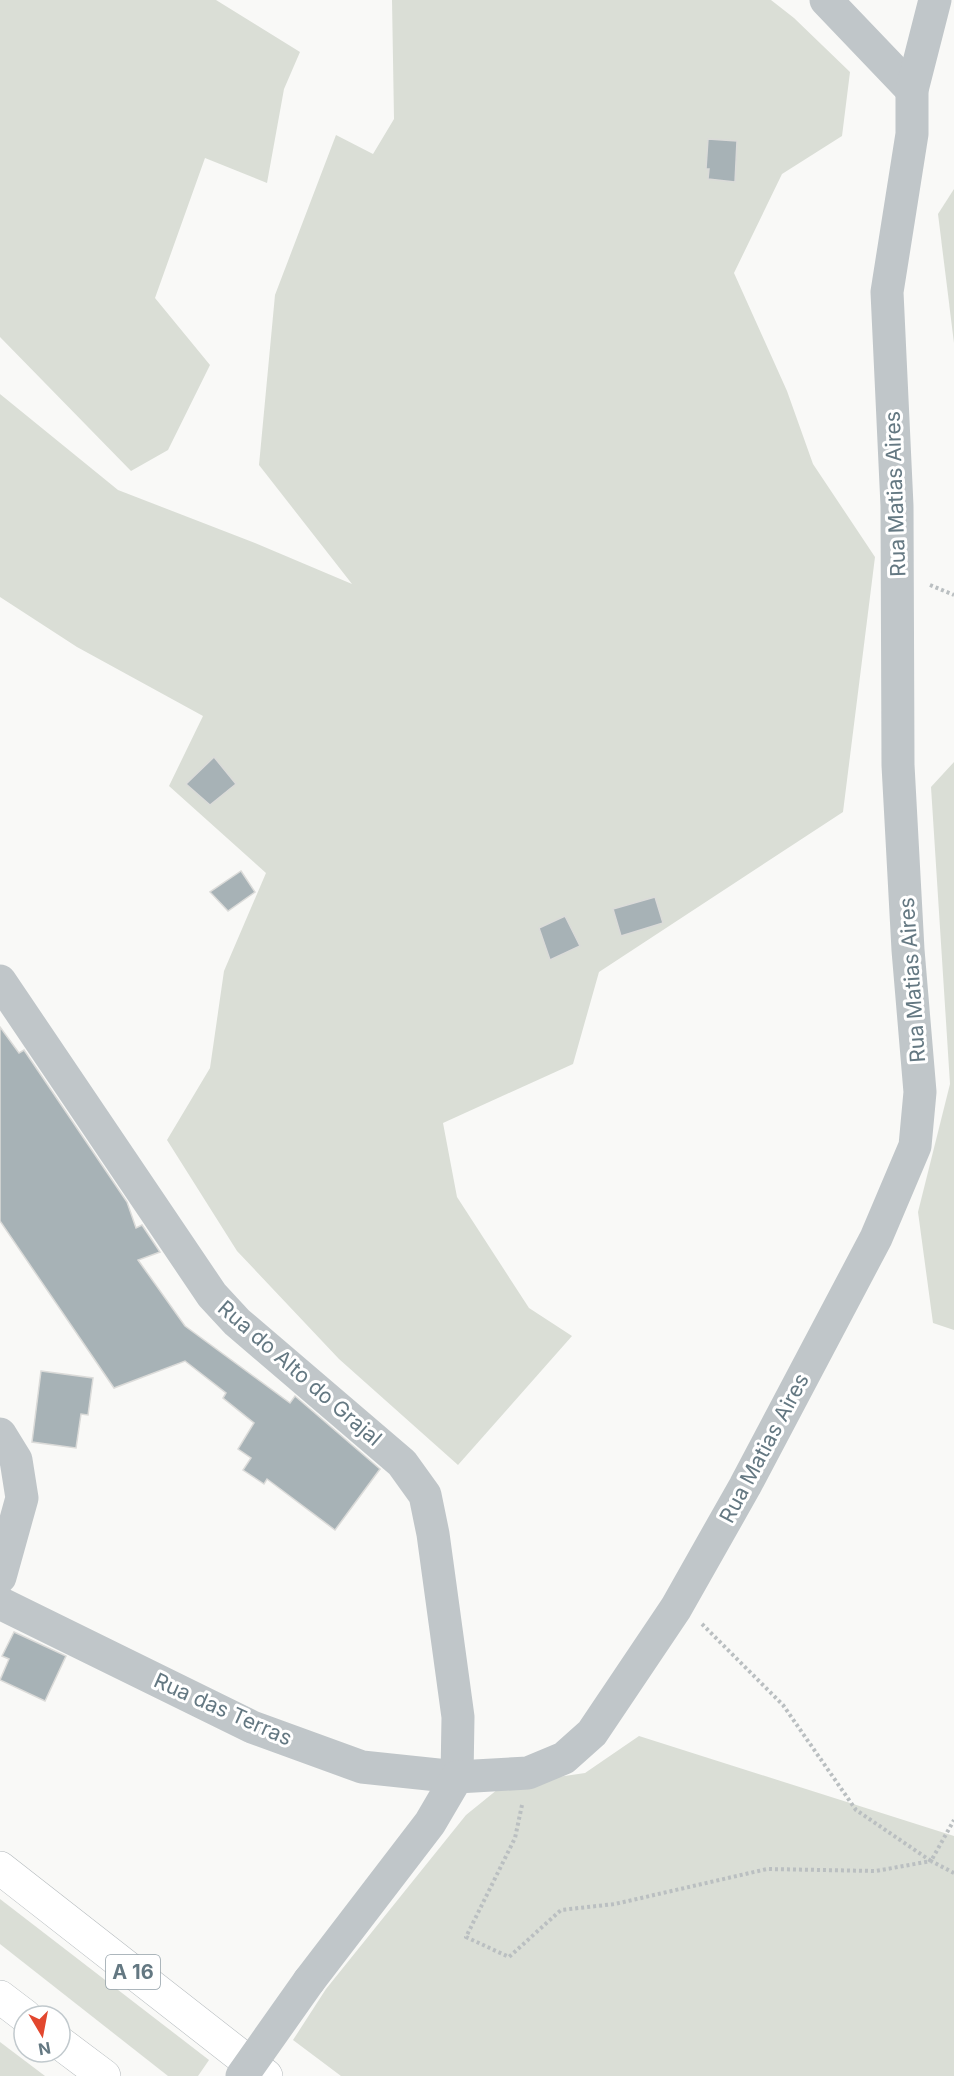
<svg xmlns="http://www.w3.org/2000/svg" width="954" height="2076" viewBox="0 0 954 2076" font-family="Inter,sans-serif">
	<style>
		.green { fill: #daded6 }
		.building { fill: #a7b2b6; stroke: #dbdbd9; stroke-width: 1.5 }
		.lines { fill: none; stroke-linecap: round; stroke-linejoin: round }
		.motorway-casing { stroke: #b3b9bc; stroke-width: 34 }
		.path { stroke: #babfc1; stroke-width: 4; stroke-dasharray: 3 3; stroke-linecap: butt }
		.minor { stroke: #c0c6c9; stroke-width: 33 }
		.tertiary { stroke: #c0c6c9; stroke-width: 33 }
		.motorway { stroke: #fff; stroke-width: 33 }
		.tertiary-bridge { stroke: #c0c6c9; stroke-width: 33 }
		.labels { text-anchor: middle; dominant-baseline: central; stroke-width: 6; stroke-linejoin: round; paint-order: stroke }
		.shield { fill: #fff; stroke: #92a0a8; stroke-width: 1.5 }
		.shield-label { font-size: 20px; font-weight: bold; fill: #647882 }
		.street-label { font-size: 21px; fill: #647882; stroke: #fff }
	</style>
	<rect width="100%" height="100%" fill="#f9f9f7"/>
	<g class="green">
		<path d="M 0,0 L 216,0 L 300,52 L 284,89 L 267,183 L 205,158 L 155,298 L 210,365 L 168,450 L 131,471 L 0,337 Z"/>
		<path d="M 392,0 L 771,0 L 794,18 L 850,72 L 842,136 L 782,174 L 734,273 L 787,391 L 813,464 L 875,557 L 843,812 L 599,972 L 573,1064 L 443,1123 L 457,1197 L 529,1308 L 572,1336 L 458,1465 L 339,1359 L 237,1251 L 167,1140 L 210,1068 L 224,971 L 266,873 L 169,786 L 203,716 L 77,647 L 0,597 L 0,394 L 118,490 L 255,543 L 352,584 L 259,465 L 275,295 L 336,135 L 373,154 L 394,119 Z"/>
		<path d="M 954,189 L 954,343 L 938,214 Z"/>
		<path d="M 954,762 L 954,1330 L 933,1323 L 918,1212 L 950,1084 L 931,787 Z"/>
		<path d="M 639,1736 L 954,1836 L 954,2076 L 341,2076 L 293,2040 L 326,1989 L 466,1815 L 503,1785 L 585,1773 Z"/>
		<path d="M 0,1899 L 209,2060 L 198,2076 L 168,2076 L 0,1944 Z"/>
		<path d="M 0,2042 L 45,2076 L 0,2076 Z"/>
	</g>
	<g class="building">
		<path d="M 708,139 L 737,141 L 735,182 L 708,179 L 709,169 L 706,169 Z"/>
		<path d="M 214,757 L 236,784 L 210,805 L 186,784 Z"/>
		<path d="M 241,871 L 255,892 L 228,911 L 210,892 Z"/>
		<path d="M 655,897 L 663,923 L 621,936 L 613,909 Z"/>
		<path d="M 565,916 L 580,946 L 550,960 L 539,928 Z"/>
		<path d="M 0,1027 L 19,1053 L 24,1050 L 127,1202 L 136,1228 L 142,1225 L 160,1252 L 138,1260 L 185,1326 L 290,1403 L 295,1396 L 380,1469 L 335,1530 L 267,1479 L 264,1484 L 243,1470 L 251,1458 L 238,1449 L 254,1423 L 223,1398 L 226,1393 L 185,1361 L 114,1388 L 0,1221 Z"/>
		<path d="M 41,1371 L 93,1378 L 88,1415 L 81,1414 L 76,1448 L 32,1442 Z"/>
		<path d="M 14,1632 L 66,1656 L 45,1701 L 0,1680 L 9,1659 L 2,1656 Z"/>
	</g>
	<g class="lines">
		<g class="motorway-casing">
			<g id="motorway">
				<path d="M 0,1868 L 266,2076"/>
				<path d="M 0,1997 L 25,2016"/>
				<path d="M 60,2043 L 104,2076"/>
			</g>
		</g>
		<g class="path">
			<path d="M 930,585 L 954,595"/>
			<path d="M 702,1624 L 783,1705 L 856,1810 L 931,1861 L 954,1820"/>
			<path d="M 522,1805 L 515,1838 L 466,1937 L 509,1957 L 561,1910 L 615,1904 L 767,1869 L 876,1871 L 931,1861 L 954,1873"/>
		</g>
		<g class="minor">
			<path d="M 826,0 L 912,90"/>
			<path d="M 0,981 L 212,1295 L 237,1322 L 402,1463 L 425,1495 L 433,1534 L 458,1717 L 457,1777 L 362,1767 L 252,1727 L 0,1603"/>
			<path d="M 0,1434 L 16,1460 L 22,1498 L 0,1577"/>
		</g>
		<path class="tertiary" d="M 309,1981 L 430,1823 L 457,1777 L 528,1773 L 564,1758 L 592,1733 L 676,1608 L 745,1486 L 876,1238 L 915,1146 L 920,1092 L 908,950 L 898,765 L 897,506 L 887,292 L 912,134 L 912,90 L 935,0"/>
		<use href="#motorway" class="motorway"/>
		<path class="tertiary-bridge" d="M 242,2076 L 309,1981"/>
	</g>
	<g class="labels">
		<rect class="shield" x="106" y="1955" width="54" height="34" rx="4.5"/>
		<g class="shield-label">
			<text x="133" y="1972">A 16</text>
		</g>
		<g class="street-label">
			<text transform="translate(895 494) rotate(-92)">Rua Matias Aires</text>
			<text transform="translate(912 980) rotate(-94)">Rua Matias Aires</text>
			<text transform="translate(300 1373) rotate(41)">Rua do Alto do Grajal</text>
			<text transform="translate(764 1448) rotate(-62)">Rua Matias Aires</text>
			<text transform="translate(223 1709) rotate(24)">Rua das Terras</text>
		</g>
	</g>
	<g transform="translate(42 2034) rotate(170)"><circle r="28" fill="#ffffff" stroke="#c1c9cd" stroke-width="1.5"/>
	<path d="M0-4.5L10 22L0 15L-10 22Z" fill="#e2472e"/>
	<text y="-9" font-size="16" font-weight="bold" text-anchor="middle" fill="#647882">N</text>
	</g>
</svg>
